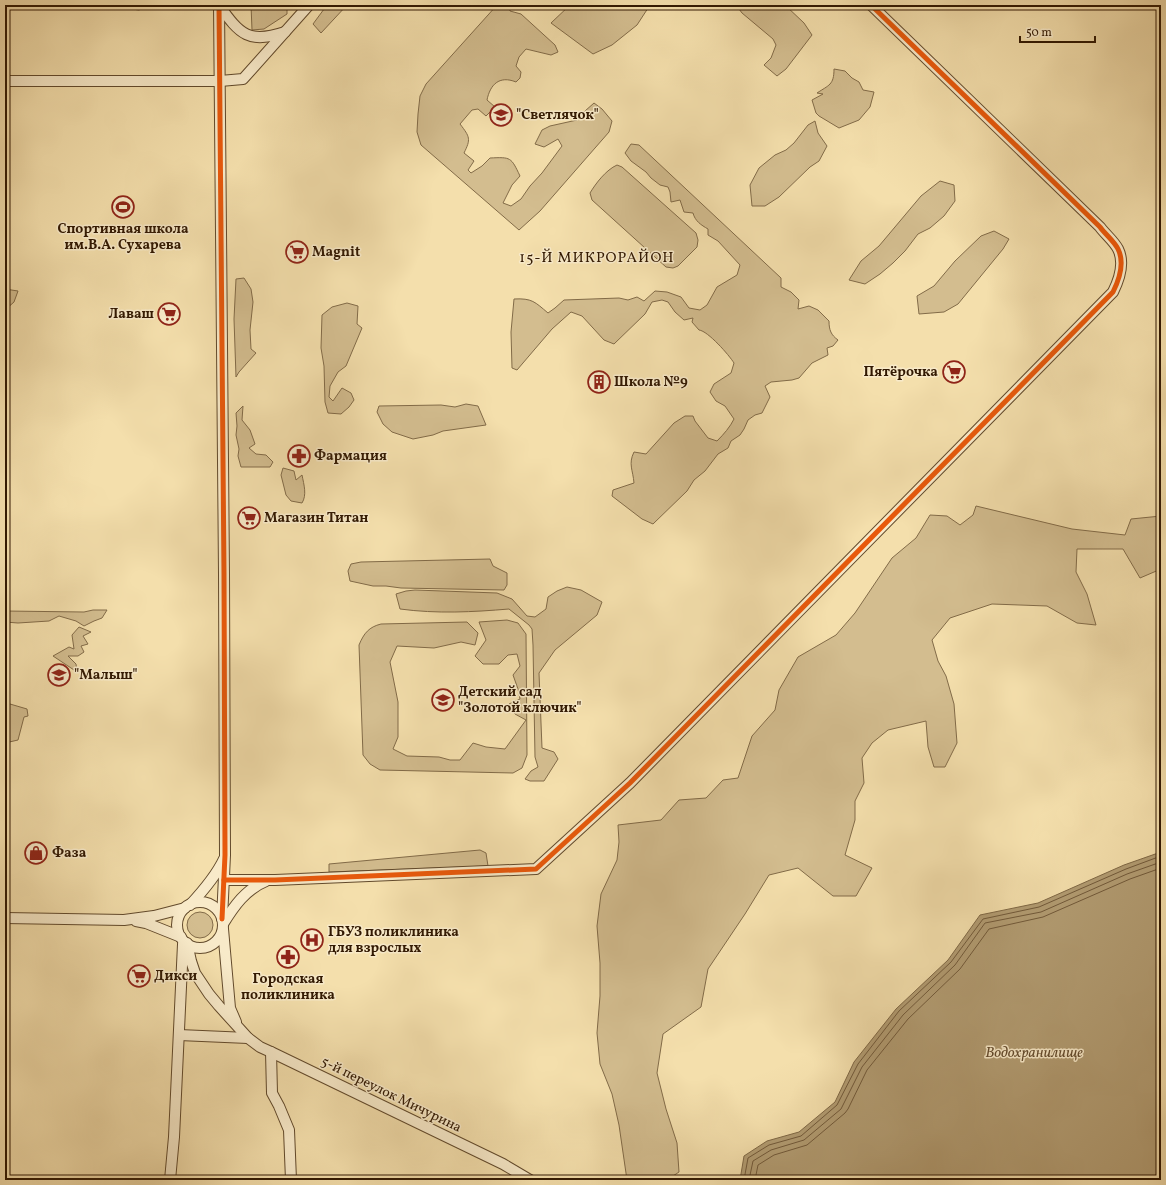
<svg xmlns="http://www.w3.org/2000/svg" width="1166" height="1185" viewBox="0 0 1166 1185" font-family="Vollkorn,serif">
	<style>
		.green { fill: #d3bd8f; stroke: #826b48 }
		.water { fill: #b29c72; stroke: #7f6845 }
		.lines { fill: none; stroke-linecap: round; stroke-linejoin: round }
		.shore { stroke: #725a3a; stroke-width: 1 }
		.minor-casing { stroke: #624a2c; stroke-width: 12 }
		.minor { stroke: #f8eac9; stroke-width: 10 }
		.cycleway-casing { stroke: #f8eac9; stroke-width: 8 }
		.cycleway { stroke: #e8590c; stroke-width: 5 }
		.labels { text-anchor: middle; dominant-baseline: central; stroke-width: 3; stroke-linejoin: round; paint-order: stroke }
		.poi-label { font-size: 14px; font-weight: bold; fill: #321902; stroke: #f8eac9; text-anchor: start }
		.street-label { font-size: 14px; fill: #321902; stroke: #f8eac9 }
		.neighbourhood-label { font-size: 15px; letter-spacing: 1px; fill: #321902; stroke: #f8eac9 }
		.water-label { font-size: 15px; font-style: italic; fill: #654d2f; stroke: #f8eac9 }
	</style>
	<rect width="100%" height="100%" fill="#f4dfac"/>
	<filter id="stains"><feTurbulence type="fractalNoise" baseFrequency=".005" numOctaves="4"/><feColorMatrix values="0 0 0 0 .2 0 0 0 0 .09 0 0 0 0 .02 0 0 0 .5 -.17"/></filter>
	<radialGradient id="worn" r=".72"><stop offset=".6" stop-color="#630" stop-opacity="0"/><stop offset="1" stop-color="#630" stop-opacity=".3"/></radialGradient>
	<g class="green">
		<path d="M 44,5 L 145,5 L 145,7 L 139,10 L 132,9 L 50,7 Z"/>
		<path d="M 251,5 L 287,5 L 287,14 L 264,29 L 252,30 Z"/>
		<path d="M 327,5 L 347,5 L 321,33 L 313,24 Z"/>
		<path d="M 497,5 L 509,5 L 510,11 L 521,14 L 555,45 L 558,52 L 551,55 L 526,49 L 519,57 L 516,66 L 521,72 L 520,78 L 516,82 C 499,75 490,85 487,100 L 495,107 L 486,116 L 478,109 L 472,110 L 460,124 C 470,137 471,139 464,153 L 474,161 L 468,170 L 471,173 L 482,166 L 490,158 C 511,157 511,157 520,176 L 512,185 L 503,203 L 511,206 L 521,199 L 530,186 L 542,173 L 562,146 L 558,139 L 544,147 L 535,144 L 542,130 L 550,126 L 577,120 L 585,111 L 594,103 L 602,109 L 612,121 L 609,132 L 540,211 L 519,230 L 421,145 L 417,132 L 418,114 L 420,96 L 426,84 Z"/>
		<path d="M 570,5 L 650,5 L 637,25 L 612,45 L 593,54 L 551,23 Z"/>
		<path d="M 736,5 L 785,5 L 804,23 L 812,35 L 786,69 L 777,76 L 764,65 L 771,58 L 776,45 L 773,39 L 742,13 Z"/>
		<path d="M 834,69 L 845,71 L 852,78 L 859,82 L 863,90 L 874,92 L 870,107 L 859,120 L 839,128 L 819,116 L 816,113 L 812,100 L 823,94 L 817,93 C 829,85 834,85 834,69 Z"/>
		<path d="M 815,121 L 818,133 L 827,146 L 819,161 L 810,167 L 779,197 L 765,206 L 752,206 L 750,185 L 759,168 L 775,155 L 786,150 L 794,143 L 808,125 Z"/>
		<path d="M 631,144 L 639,145 L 781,278 L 781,287 L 791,292 L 799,300 L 798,309 L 809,306 L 818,310 L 829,321 C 829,330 831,335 838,340 L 833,346 L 827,348 L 828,355 L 812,363 L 799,378 L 792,380 L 771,382 L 765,386 L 770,397 L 762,413 L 755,415 L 748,420 L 744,429 L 740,435 L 731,441 L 728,448 L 718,454 L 705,471 L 694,480 L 687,491 L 653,524 L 642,519 L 612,496 L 613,490 L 634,483 C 633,470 628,464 634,452 L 646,454 L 674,423 L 685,416 L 693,416 L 695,421 L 708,438 L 717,441 C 724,434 730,427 734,419 L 725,406 L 716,401 L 710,392 L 714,384 L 731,373 L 734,363 C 729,355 708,331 699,330 L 692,322 L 693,318 L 684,320 L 675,312 L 668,302 L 662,300 L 652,302 L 645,314 L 614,344 L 604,340 L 582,316 L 571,312 L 552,329 L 517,370 L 512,368 L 511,332 L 514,299 C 532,298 535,302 548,313 L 555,308 L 564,300 L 619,298 L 628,300 L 637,297 L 644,301 L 655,291 L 667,292 L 681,297 L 689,308 L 700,310 L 707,305 L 717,287 L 737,275 L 740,265 L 718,241 L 708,235 L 708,229 C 701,225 695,221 693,213 L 684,212 L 680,200 L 671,202 L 670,192 L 668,187 L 660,185 L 651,178 L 646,172 L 631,161 L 625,153 Z"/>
		<path d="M 617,165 L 622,167 L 696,233 L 698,240 L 697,247 L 678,266 L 673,268 L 666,267 L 592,200 L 590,193 C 596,183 606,170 617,165 Z"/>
		<path d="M 940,181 L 954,185 L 955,201 L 944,216 L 930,228 L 918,234 L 905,251 L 893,263 L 880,274 L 865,284 L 849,280 L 861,261 L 879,246 L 921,196 Z"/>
		<path d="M 994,231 L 1009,239 L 1003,249 L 958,304 L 944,312 L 919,314 L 917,296 L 934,286 L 955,261 L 981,236 Z"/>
		<path d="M 244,278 L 251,289 L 253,302 L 250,330 L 251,349 L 256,353 L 239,372 L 236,377 L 234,319 L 236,279 Z"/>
		<path d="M 5,289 L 18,291 L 14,302 L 5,310 Z"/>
		<path d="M 347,303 L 358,306 L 357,324 L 362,328 L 346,366 L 338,372 L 330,386 L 329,397 L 333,401 L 342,388 L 351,393 L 354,400 L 349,407 L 341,414 L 328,413 L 325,402 L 324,366 L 321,348 L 322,315 L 332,307 Z"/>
		<path d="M 466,404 L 478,406 L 486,425 L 443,431 L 433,435 L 413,439 L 392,432 L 383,424 L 377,412 L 379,406 L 441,405 L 455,407 Z"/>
		<path d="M 243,406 L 242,420 L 250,430 L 255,444 L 249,448 L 256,454 L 266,455 L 273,462 L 270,467 L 241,467 L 238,456 L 239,449 L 236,435 L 237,426 L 236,413 Z"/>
		<path d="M 283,468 L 294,471 L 296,480 L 302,475 C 304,485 307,495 302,503 L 291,501 L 286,495 L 281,475 Z"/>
		<path d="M 976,506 L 1072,529 L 1125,535 L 1131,519 L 1161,516 L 1161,569 L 1140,578 L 1123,549 L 1077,549 L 1076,572 L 1087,594 L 1096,625 L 1077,623 L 1047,606 L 992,604 L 950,618 L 932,640 L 938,661 L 946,676 L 954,704 L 957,743 L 945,767 L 934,767 L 928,747 L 926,721 L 888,730 L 872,743 L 862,758 L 864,783 L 855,801 L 855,820 L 845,855 L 872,868 L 856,896 L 833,896 L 798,868 L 769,875 L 745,914 L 708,969 L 701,1007 L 663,1034 L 657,1073 L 666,1109 L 677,1143 L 679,1172 L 667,1180 L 627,1180 L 619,1125 L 612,1094 L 600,1064 L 597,1033 L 600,996 L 600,963 L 597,926 L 601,894 L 617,860 L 619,842 L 618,825 L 661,820 L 679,800 L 706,798 L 723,780 L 738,778 L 752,736 L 775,710 L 779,690 L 798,657 L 836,635 L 855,613 L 892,558 L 916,538 L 930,515 L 947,516 L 960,525 L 973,515 Z"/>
		<path d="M 490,559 L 493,566 L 507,573 L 507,585 L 504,590 L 401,588 L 386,586 L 373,586 L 350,581 L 348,571 L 351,564 L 361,562 Z"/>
		<path d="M 567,587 L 581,590 L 602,602 L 597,615 L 555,650 L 539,673 L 542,748 L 554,752 L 558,759 L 544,781 L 530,781 L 525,779 L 531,771 L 538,767 L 535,757 L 533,645 L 532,629 L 529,625 L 509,609 C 473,612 437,614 400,609 L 396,594 L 406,591 L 415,590 L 497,593 L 512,599 L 527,616 L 535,617 L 546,609 L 548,597 L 557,591 Z"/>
		<path d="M 93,610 L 107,610 L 102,618 L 94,621 L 84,626 L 76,621 L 59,616 L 49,621 L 18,623 L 5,622 L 5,611 L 84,612 Z"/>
		<path d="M 507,620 L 518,623 L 526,634 L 527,755 L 522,768 L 513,773 L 380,770 L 370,764 L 363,755 L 359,645 C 364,633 369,627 381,624 L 467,622 L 478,633 L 475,645 L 461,642 L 434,648 L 397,646 L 390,662 L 398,702 L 398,737 L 393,749 L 407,756 L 439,757 L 450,760 L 460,760 L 473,743 L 486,747 L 505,749 L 526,720 L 515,714 L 509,704 L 520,699 L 518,689 L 513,675 L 520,666 L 517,654 L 508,655 L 499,664 L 483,664 L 475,656 L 486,640 L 479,622 Z"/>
		<path d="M 79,627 L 91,632 L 83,636 L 88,644 L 81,646 L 84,652 L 78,656 L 68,656 L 76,664 L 77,672 L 53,656 L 69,647 L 74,649 L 72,635 Z"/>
		<path d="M 10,704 L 27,709 L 28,716 L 24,717 L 18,740 L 5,743 L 5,709 Z"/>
		<path d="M 480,850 L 486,853 L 488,866 L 329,872 L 329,864 Z"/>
		<circle cx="200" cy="925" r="13"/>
	</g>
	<path class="water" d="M 1161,852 L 1161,1167 L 1152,1180 L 740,1180 L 744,1156 L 767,1141 L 799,1132 L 835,1102 L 854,1062 L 896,1009 L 948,960 L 980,915 L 1038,903 L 1124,865 Z"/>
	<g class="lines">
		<g class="shore">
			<path d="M 744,1180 L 748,1158 L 769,1145 L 801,1136 L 837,1105 L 858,1064 L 899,1011 L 951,962 L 983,919 L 1039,907 L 1126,869 L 1161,856"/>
			<path d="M 749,1180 L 753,1161 L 771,1150 L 804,1140 L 841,1109 L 862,1067 L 903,1015 L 955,965 L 985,923 L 1041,912 L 1127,874 L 1161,862"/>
			<path d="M 755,1180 L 758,1165 L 774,1155 L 807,1145 L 845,1113 L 848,1109 L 867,1070 L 908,1019 L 960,969 L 989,929 L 1043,917 L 1130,879 L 1161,868"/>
		</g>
		<g class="minor-casing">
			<g id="minor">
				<path d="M 219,5 L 224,574 L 225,855 L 222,919"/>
				<path d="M 219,5 C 240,35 249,44 285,32"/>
				<path d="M 5,81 L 220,81 L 243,79 L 309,5"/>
				<path d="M 224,880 L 275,880 L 536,869 L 630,783 L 1113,292 C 1119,280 1125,263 1118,249 C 1114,241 1105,234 1100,227 L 871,5"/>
				<circle cx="200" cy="925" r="23"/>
				<path d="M 190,905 C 203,891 216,876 224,859"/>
				<path d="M 5,918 L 124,920 L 154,916 L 185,908"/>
				<path d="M 136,921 L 146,923 L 181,937"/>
				<path d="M 223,924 C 234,906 246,889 266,881"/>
				<path d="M 223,929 L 230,1008 L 236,1022"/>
				<path d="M 187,943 L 191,961 L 195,973 L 209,994 L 219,1006 L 248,1038 L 260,1047 L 271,1052 L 503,1164 L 530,1180"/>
				<path d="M 179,1035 L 248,1038"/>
				<path d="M 271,1052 L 272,1093 L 279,1106 L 289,1130 L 291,1180"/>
				<path d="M 170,1180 L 174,1137 L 183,944"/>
			</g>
		</g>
		<use href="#minor" class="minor"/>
		<g class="cycleway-casing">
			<g id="cycleway">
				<path d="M 219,5 L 224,574 L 225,855 L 222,919"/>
				<path d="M 224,880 L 275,880 L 536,869 L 630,783 L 1113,292 C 1119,280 1125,263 1118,249 C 1114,241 1105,234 1100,227 L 871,5"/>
			</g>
		</g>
		<use href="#cycleway" class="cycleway"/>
	</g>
	<defs>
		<g id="school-ring" transform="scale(1.15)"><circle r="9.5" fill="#f8eac9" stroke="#8f2418" stroke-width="1.5"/><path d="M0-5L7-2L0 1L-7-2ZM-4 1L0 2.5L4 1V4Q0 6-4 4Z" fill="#8f2418"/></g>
		<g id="stadium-ring" transform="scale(1.15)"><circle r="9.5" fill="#f8eac9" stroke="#8f2418" stroke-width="1.5"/><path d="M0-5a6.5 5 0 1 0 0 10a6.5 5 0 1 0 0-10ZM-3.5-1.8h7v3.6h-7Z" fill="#8f2418"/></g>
		<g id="supermarket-ring" transform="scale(1.15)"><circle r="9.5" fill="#f8eac9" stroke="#8f2418" stroke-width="1.5"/><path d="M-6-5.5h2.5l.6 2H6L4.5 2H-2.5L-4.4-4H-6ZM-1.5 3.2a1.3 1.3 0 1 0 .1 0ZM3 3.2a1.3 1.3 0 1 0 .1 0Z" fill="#8f2418"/></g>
		<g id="building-ring" transform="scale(1.15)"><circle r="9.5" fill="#f8eac9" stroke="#8f2418" stroke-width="1.5"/><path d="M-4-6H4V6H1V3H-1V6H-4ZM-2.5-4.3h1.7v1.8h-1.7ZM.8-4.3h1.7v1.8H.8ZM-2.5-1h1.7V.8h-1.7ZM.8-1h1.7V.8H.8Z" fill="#8f2418"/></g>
		<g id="pharmacy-ring" transform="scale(1.15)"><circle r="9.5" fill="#f8eac9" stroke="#8f2418" stroke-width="1.5"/><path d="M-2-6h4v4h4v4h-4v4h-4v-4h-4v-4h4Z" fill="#8f2418"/></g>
		<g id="shop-ring" transform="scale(1.15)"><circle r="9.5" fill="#f8eac9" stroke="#8f2418" stroke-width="1.5"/><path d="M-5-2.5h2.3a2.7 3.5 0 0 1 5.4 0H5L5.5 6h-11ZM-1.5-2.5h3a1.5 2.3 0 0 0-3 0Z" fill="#8f2418"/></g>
		<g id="hospital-ring" transform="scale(1.15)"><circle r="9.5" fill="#f8eac9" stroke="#8f2418" stroke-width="1.5"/><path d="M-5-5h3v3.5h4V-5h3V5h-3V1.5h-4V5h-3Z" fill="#8f2418"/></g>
	</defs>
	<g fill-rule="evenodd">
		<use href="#school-ring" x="501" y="115"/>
		<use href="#stadium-ring" x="123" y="207"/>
		<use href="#supermarket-ring" x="297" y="252"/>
		<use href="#supermarket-ring" x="169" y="314"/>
		<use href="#supermarket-ring" x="954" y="372"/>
		<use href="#building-ring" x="599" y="382"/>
		<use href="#pharmacy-ring" x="299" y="456"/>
		<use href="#supermarket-ring" x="249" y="518"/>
		<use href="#school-ring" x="59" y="675"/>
		<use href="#school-ring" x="443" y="700"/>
		<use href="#shop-ring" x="36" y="853"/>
		<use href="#hospital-ring" x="312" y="940"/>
		<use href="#pharmacy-ring" x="288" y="957"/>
		<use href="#supermarket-ring" x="139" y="976"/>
	</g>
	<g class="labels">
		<g class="poi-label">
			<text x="516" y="115">"Светлячок"</text>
			<text x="123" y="229" text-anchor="middle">Спортивная школа<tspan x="123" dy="16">им.В.А. Сухарева</tspan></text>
			<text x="312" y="252">Magnit</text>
			<text x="154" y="314" text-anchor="end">Лаваш</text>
			<text x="938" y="372" text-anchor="end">Пятёрочка</text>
			<text x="614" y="382">Школа №9</text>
			<text x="314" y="456">Фармация</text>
			<text x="264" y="518">Магазин Титан</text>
			<text x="74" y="675">"Малыш"</text>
			<text x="458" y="692">Детский сад<tspan x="458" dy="16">"Золотой ключик"</tspan></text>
			<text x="52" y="853">Фаза</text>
			<text x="328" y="932">ГБУЗ поликлиника<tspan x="328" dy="16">для взрослых</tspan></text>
			<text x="154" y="976">Дикси</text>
			<text x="288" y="979" text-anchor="middle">Городская<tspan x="288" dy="16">поликлиника</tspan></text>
		</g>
		<g class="street-label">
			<text transform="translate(391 1095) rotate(26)">5-й переулок Мичурина</text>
		</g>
		<g class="neighbourhood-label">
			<text x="597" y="258">15-Й МИКРОРАЙОН</text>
		</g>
		<g class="water-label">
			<text x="1034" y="1053">Водохранилище</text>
		</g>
	</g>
	<rect width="1166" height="1185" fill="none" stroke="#f4dfac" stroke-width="20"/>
	<rect x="6" y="6" width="1154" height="1173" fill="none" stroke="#321902" stroke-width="2"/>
	<rect x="10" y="10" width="1146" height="1165" fill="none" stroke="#321902"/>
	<path d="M1020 36v6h75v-6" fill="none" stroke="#321902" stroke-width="2"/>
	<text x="1026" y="36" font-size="12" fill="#321902" stroke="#f8eac9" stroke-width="3" paint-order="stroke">50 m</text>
	<rect width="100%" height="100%" filter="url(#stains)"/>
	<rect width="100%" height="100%" fill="url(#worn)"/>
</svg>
